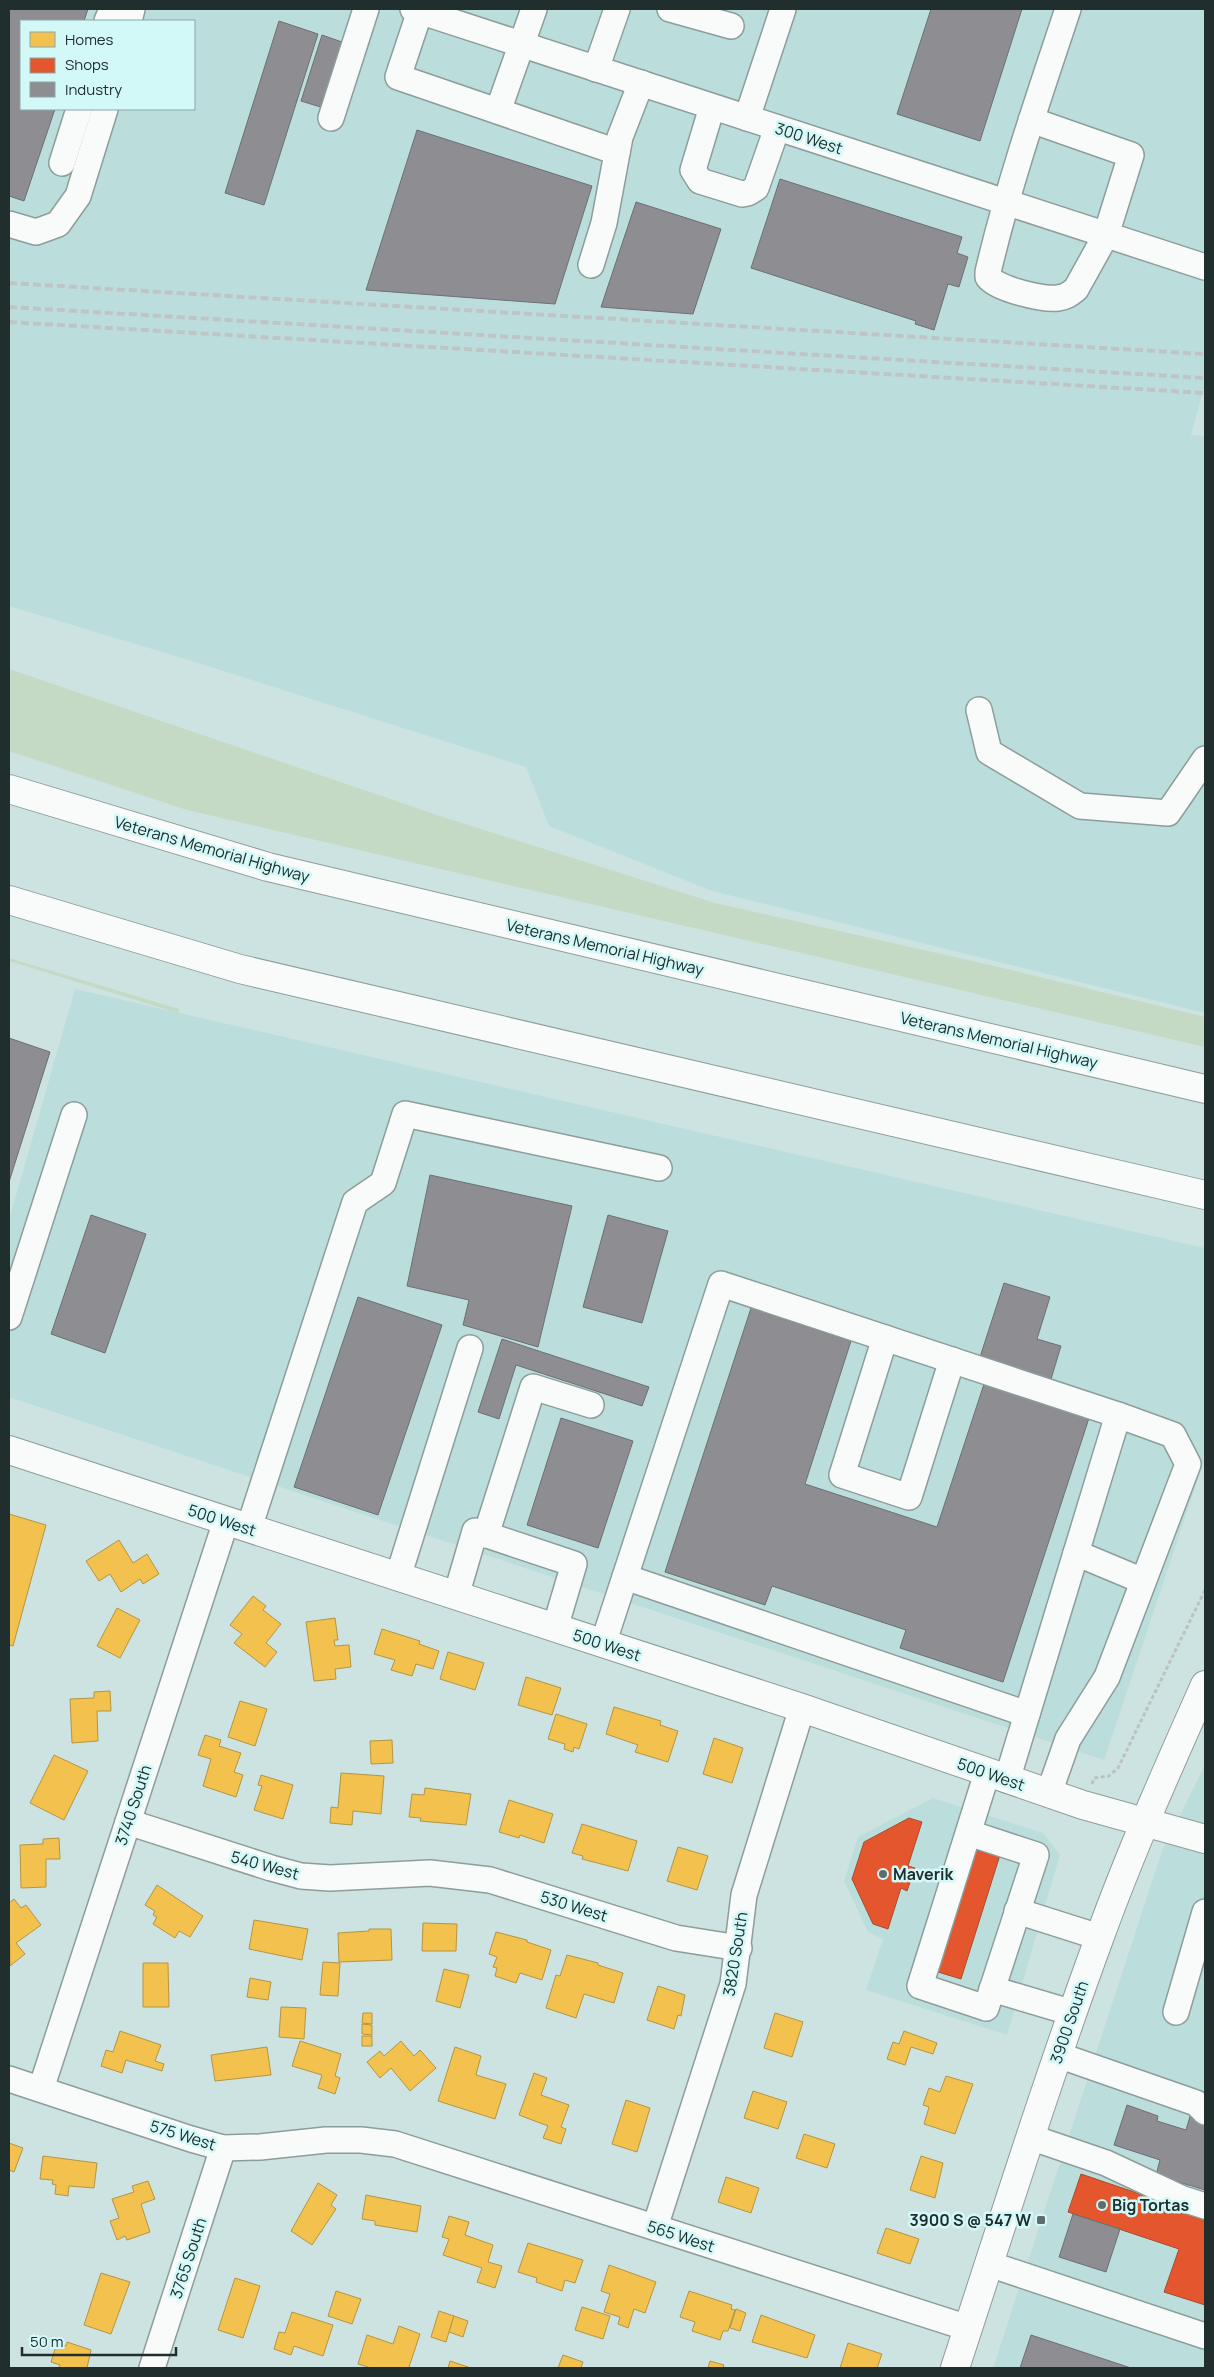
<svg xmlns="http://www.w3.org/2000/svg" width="1214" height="2377" viewBox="0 0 1214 2377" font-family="Manrope,sans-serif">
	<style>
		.built { fill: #bbdedc; fill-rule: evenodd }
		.grass { fill: #c4dac4 }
		.homes { fill: #f2c14e; stroke: #b39544 }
		.shops { fill: #e4572e; stroke: #a94b2e }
		.industry { fill: #8d8d92; stroke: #6c7074 }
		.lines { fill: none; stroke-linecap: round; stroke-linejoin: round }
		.minor-casing { stroke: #8d9d9c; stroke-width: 28 }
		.major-casing { stroke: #8d9d9c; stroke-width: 30 }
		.highway-casing { stroke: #8d9d9c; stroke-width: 30 }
		.path { stroke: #bcc2c2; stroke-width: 3; stroke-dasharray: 4 2.5; stroke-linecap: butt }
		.minor { stroke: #f8fbfa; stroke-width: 25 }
		.major { stroke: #f8fbfa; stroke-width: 28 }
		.highway { stroke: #f8fbfa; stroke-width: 28 }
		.rail { stroke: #bfc5c5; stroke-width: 4; stroke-dasharray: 8 4; stroke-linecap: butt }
		.poi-dot { fill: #5d6d6d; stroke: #d2f8f7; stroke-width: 2 }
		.labels { text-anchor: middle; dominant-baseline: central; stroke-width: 5; stroke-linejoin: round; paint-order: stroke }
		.street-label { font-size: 16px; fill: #202e2e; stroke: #d2f8f7 }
		.poi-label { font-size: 16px; font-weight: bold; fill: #202e2e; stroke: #d2f8f7; text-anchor: start }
	</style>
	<rect width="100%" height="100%" fill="#cde3e1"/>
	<g class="built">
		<path d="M 9,9 L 1205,9 L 1205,384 L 1191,435 L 1205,436 L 1205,1013 L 712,891 L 549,826 L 526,767 L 192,661 L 9,606 ZM 21,21 L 194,21 L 194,109 L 21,109 Z"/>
		<path d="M 75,989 L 1205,1248 L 1205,1458 L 1104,1760 L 9,1397 L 9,1220 Z"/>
		<path d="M 1205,1765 L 1205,2368 L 993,2368 L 1162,1851 Z"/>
		<path d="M 933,1798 L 1043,1833 L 1060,1855 L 1007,2035 L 866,1990 L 883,1939 L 868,1932 L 844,1881 L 858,1837 Z"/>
	</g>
	<g class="grass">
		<path d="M 9,669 L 443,817 L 715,903 L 994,966 L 1205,1017 L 1205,1047 L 187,810 L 9,751 Z"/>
		<path d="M 9,958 L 179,1009 L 178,1013 L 9,961 Z"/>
	</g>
	<g class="homes">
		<path d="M 9,1514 L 46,1525 L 13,1646 L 9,1645 Z"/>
		<path d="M 119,1540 L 133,1563 L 147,1554 L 159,1574 L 143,1584 L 140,1579 L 121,1592 L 110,1574 L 99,1581 L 86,1561 Z"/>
		<path d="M 253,1596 L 266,1606 L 263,1610 L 281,1624 L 266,1643 L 277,1652 L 265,1667 L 234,1643 L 242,1634 L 230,1625 Z"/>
		<path d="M 117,1608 L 140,1620 L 120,1658 L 97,1646 Z"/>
		<path d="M 335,1618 L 338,1640 L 334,1640 L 335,1646 L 349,1645 L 351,1667 L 335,1669 L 336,1679 L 314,1681 L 306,1622 Z"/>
		<path d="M 382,1629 L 420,1641 L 419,1644 L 439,1651 L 433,1669 L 416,1664 L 412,1676 L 391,1670 L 395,1660 L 374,1654 Z"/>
		<path d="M 448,1652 L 484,1663 L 475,1690 L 440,1679 Z"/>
		<path d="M 526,1677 L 561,1688 L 552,1715 L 518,1705 Z"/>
		<path d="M 110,1691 L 111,1711 L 97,1711 L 98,1741 L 72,1743 L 70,1699 L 94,1698 L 94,1692 Z"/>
		<path d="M 240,1701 L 267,1709 L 255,1746 L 228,1737 Z"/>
		<path d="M 614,1707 L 661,1721 L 660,1725 L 678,1731 L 668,1762 L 635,1752 L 638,1745 L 606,1734 Z"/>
		<path d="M 556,1714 L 587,1724 L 579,1749 L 574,1747 L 573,1752 L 564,1749 L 565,1744 L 548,1739 Z"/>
		<path d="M 205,1735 L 221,1740 L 219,1746 L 241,1753 L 234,1772 L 243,1775 L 236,1797 L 203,1786 L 211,1759 L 198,1755 Z"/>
		<path d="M 714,1738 L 743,1748 L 732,1783 L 703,1774 Z"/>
		<path d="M 392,1740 L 393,1763 L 371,1764 L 370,1741 Z"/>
		<path d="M 54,1755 L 88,1771 L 64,1820 L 30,1803 Z"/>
		<path d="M 341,1773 L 384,1776 L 381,1814 L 353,1811 L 352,1825 L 330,1823 L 331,1807 L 338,1808 Z"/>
		<path d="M 261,1775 L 293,1785 L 283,1819 L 254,1810 L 262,1786 L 258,1785 Z"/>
		<path d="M 425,1788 L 471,1794 L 466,1825 L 420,1821 L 421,1818 L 409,1817 L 412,1794 L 424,1795 Z"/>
		<path d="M 509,1800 L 553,1814 L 544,1843 L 520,1835 L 519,1838 L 499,1832 Z"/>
		<path d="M 582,1824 L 637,1841 L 628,1871 L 582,1859 L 583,1856 L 572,1853 Z"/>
		<path d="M 59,1838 L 60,1859 L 46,1859 L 46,1887 L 21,1888 L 20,1845 L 43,1844 L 43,1839 Z"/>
		<path d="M 678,1847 L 708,1856 L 697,1890 L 667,1881 Z"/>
		<path d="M 157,1885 L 203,1916 L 190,1937 L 179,1931 L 175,1938 L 153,1924 L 157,1917 L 153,1915 L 155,1911 L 145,1905 Z"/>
		<path d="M 14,1899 L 21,1908 L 26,1905 L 41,1925 L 16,1943 L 25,1954 L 10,1966 L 9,1903 Z"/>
		<path d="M 254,1920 L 308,1929 L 302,1960 L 249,1949 Z"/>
		<path d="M 423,1923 L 457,1924 L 456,1951 L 422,1951 Z"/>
		<path d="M 369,1929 L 391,1929 L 392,1960 L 339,1962 L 338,1933 L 369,1931 Z"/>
		<path d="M 496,1932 L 527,1940 L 527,1942 L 551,1950 L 542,1980 L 520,1973 L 516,1983 L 495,1976 L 497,1968 L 493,1967 L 497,1957 L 489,1954 Z"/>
		<path d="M 567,1955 L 598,1963 L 598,1965 L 623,1973 L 614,2003 L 584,1994 L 576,2018 L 546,2008 L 556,1975 L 560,1976 Z"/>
		<path d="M 323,1962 L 340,1963 L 338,1996 L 320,1995 Z"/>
		<path d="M 143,1963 L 168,1963 L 169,2007 L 143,2007 Z"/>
		<path d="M 444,1969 L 469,1975 L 460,2008 L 436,2001 Z"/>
		<path d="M 250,1978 L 271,1982 L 268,2000 L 247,1997 Z"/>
		<path d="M 658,1986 L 685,1995 L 681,2016 L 678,2015 L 674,2029 L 647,2020 Z"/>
		<path d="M 281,2007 L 306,2008 L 304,2039 L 279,2037 Z"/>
		<path d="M 363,2013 L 372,2013 L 372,2024 L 362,2023 Z"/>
		<path d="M 775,2013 L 803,2022 L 792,2057 L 764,2048 Z"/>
		<path d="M 362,2024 L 372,2025 L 372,2035 L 362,2034 Z"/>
		<path d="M 120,2031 L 161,2045 L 155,2061 L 164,2064 L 162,2071 L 126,2060 L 122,2073 L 101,2066 L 106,2050 L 113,2052 Z"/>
		<path d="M 904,2031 L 937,2043 L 933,2054 L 911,2047 L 905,2065 L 887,2059 L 893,2042 L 899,2044 Z"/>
		<rect x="362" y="2036" width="10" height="10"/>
		<path d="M 300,2041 L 341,2054 L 335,2076 L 340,2078 L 335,2094 L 318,2088 L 322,2075 L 292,2066 Z"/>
		<path d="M 401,2041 L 414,2056 L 420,2050 L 436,2068 L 410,2091 L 391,2068 L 380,2078 L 367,2062 L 380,2051 L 384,2056 Z"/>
		<path d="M 267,2047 L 271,2075 L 215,2081 L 211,2055 Z"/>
		<path d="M 455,2047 L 481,2056 L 476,2075 L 506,2084 L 495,2119 L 438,2101 Z"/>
		<path d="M 534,2073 L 547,2078 L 541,2095 L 569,2105 L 561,2127 L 566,2129 L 561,2144 L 543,2138 L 548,2126 L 519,2115 Z"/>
		<path d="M 946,2076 L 973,2084 L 955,2134 L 924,2124 L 929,2107 L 923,2105 L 929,2088 L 940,2092 Z"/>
		<path d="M 753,2091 L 787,2102 L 778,2129 L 744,2118 Z"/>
		<path d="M 626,2100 L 650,2108 L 637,2152 L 612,2144 Z"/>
		<path d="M 804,2134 L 835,2144 L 827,2168 L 796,2158 Z"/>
		<path d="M 9,2143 L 23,2148 L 14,2172 L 9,2170 Z"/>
		<path d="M 43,2156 L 97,2163 L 94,2188 L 69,2186 L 68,2196 L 55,2194 L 56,2185 L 52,2184 L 53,2180 L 40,2179 Z"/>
		<path d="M 921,2156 L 943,2163 L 935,2198 L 910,2190 Z"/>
		<path d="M 726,2177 L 759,2188 L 751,2213 L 718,2202 Z"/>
		<path d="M 148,2181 L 155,2199 L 141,2204 L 150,2232 L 127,2240 L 125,2236 L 117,2240 L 110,2221 L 119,2218 L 112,2199 L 134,2192 L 132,2186 Z"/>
		<path d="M 318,2183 L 337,2195 L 331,2205 L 336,2209 L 312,2245 L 291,2231 Z"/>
		<path d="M 366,2195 L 421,2206 L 417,2232 L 375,2225 L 375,2221 L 362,2219 Z"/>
		<path d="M 449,2216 L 469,2222 L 465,2235 L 493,2245 L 488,2262 L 502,2266 L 495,2288 L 477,2282 L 482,2268 L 443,2255 L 449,2239 L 442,2237 Z"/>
		<path d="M 886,2228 L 919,2239 L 910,2264 L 877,2253 Z"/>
		<path d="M 528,2243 L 583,2260 L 575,2283 L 565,2280 L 562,2291 L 536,2282 L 537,2278 L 518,2272 Z"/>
		<path d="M 609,2265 L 656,2282 L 645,2313 L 634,2309 L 628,2328 L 618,2324 L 620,2317 L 604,2312 L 610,2294 L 601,2291 Z"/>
		<path d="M 101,2273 L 130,2282 L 111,2334 L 84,2325 Z"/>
		<path d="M 235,2278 L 260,2286 L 243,2338 L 218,2330 Z"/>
		<path d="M 336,2291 L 361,2299 L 352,2324 L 328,2316 Z"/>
		<path d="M 689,2291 L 732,2305 L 731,2309 L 735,2310 L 728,2331 L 723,2331 L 720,2340 L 692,2331 L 695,2322 L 680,2317 Z"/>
		<path d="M 582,2307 L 610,2316 L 603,2339 L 575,2330 Z"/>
		<path d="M 736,2309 L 746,2313 L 740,2331 L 730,2328 Z"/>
		<path d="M 439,2311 L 454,2316 L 446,2342 L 431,2337 Z"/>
		<path d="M 292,2312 L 333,2325 L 323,2356 L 294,2346 L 291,2355 L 274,2349 L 279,2332 L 285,2333 Z"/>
		<path d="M 761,2315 L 815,2335 L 807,2358 L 752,2342 Z"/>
		<path d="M 454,2316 L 468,2321 L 463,2337 L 449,2332 Z"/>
		<path d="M 399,2326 L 420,2334 L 409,2367 L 413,2368 L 371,2368 L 358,2364 L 367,2335 L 393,2344 Z"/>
		<path d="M 67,2342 L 91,2350 L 87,2368 L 58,2368 L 60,2365 L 51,2362 L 57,2343 L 66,2346 Z"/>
		<path d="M 848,2343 L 882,2354 L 877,2368 L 840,2368 Z"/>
		<path d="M 563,2355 L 583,2362 L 581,2368 L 558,2368 Z"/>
		<path d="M 450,2361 L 471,2368 L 448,2368 Z"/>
		<path d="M 710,2361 L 724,2365 L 723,2368 L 708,2368 Z"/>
	</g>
	<g class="shops">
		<path d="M 909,1818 L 922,1822 L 908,1866 L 915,1868 L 907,1891 L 901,1888 L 888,1929 L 873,1924 L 852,1879 L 864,1842 Z"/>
		<path d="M 977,1848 L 1000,1855 L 961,1979 L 938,1972 Z"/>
		<path d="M 1081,2174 L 1205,2216 L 1205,2305 L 1164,2292 L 1179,2249 L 1068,2212 Z"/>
	</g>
	<g class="industry">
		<path d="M 9,9 L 88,9 L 84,21 L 21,21 L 21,109 L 55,109 L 24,201 L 9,196 Z"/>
		<path d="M 931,9 L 1022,9 L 980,141 L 897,114 Z"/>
		<path d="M 279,21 L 318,34 L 264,205 L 225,193 Z"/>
		<path d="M 322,35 L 342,42 L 327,109 L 301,101 Z"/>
		<path d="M 417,130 L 592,186 L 555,304 L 366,290 Z"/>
		<path d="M 780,179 L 962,237 L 957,253 L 968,257 L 959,287 L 948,284 L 934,330 L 915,324 L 916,321 L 751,268 Z"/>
		<path d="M 636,202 L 721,229 L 693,314 L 601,307 Z"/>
		<path d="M 9,1038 L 50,1052 L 9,1182 Z"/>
		<path d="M 430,1175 L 572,1206 L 538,1347 L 463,1325 L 469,1300 L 407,1286 Z"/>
		<path d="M 91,1215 L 146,1234 L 105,1353 L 51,1334 Z"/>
		<path d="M 608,1215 L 668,1231 L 642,1323 L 583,1307 Z"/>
		<path d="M 1004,1283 L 1050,1297 L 1037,1339 L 1061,1346 L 1051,1379 L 980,1357 Z"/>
		<path d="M 358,1297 L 442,1325 L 378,1515 L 294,1487 Z"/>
		<path d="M 751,1308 L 851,1341 L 805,1484 L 937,1527 L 985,1381 L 1090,1415 L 1003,1682 L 900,1648 L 906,1630 L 772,1586 L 765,1605 L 665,1572 Z"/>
		<path d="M 502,1339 L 649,1387 L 642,1406 L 516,1365 L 499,1419 L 478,1412 Z"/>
		<path d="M 561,1418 L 633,1441 L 598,1548 L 527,1525 Z"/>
		<path d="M 1127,2105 L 1158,2116 L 1157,2121 L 1186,2130 L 1191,2113 L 1205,2117 L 1205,2190 L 1156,2175 L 1160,2160 L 1114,2145 Z"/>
		<path d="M 1073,2214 L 1120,2229 L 1106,2272 L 1059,2257 Z"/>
		<path d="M 1031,2335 L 1131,2368 L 1020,2368 Z"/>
	</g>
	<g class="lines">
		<g class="minor-casing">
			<g id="minor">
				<path d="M 413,9 L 1205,267"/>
				<path d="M 670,9 L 731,26"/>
				<path d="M 420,11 L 398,77 L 617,152"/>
				<path d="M 107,21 L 112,9"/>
				<path d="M 129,21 L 132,9"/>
				<path d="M 596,69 L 617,9"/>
				<path d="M 712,107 L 693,170 L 700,181 L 742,194 L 748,193 L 756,188 L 777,128"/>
				<path d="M 498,111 L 534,9"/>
				<path d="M 331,118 L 366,9"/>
				<path d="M 747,118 L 783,9"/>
				<path d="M 1031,120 L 1131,155 L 1106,235 L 1076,289 C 1070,294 1066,297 1058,298 C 1043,300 997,289 988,277 L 988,272 C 1009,183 1039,96 1068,9"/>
				<path d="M 62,163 L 79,109"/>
				<path d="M 9,224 L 36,232 L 58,224 L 78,196 L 105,109"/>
				<path d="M 591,265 L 604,223 L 620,137 L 641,83"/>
				<path d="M 979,710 L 989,752 L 1080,806 L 1168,813 L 1205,759"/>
				<path d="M 9,1317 L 74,1115"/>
				<path d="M 885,1338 L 842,1475 L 909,1497 L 952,1360"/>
				<path d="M 249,1528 L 355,1202 L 383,1183 L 405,1114 L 659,1168"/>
				<path d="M 486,1535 L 533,1387 L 591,1405"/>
				<path d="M 1076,1553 L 1143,1581"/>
				<path d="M 398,1577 L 470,1348"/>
				<path d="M 625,1577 L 1027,1714"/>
				<path d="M 456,1596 L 475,1531 L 574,1564 L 555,1628"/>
				<path d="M 603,1644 L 721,1284 L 1118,1415 L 1007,1780"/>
				<path d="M 1049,1793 L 1068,1739 L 1107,1677 L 1188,1464 L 1173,1435 L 1118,1415"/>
				<path d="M 128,1822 L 271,1868 L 301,1876 L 330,1878 L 430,1873 L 490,1880 L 676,1938 L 739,1948"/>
				<path d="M 969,1833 L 1036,1855 L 986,2008 L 920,1986 L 987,1773"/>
				<path d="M 1017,1911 L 1099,1937"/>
				<path d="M 992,1989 L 1073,2013"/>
				<path d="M 1176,2012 L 1205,1912"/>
				<path d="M 1058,2055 L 1196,2103 L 1205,2112"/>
				<path d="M 9,2079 L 191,2139 L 223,2148 L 260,2147 L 326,2140 L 361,2140 L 395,2144 L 968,2328"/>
				<path d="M 41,2089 L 226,1521"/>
				<path d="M 1030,2137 L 1106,2163 L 1183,2199 L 1205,2206"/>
				<path d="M 655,2227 L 733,1984 L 744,1895 L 802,1708"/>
				<path d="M 989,2264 L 1205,2336"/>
				<path d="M 152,2368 L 223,2148"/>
			</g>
		</g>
		<g class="major-casing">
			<g id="major">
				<path d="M 9,1450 L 802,1708 L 1083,1805 L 1205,1839"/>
				<path d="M 955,2368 C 1002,2225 1047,2080 1099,1939 C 1130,1853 1168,1768 1205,1685"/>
			</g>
		</g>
		<g class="highway-casing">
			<g id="highway">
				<path d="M 9,789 L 268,867 L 1205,1089"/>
				<path d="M 9,900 L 240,969 L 1205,1195"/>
			</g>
		</g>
		<path class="path" d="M 1092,1784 L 1094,1778 L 1109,1776 L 1118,1768 L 1205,1590"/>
		<use href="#minor" class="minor"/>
		<use href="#major" class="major"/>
		<use href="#highway" class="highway"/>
		<g class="rail">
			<path d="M 9,283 L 1205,354"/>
			<path d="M 9,307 L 1205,378"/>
			<path d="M 9,322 L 1205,393"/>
		</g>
	</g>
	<g class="poi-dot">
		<circle cx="883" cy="1874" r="5"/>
		<circle cx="1102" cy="2205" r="5"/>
		<rect x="1036" y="2215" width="10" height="10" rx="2.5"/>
	</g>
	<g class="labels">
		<g class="street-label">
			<text transform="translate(809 138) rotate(18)">300 West</text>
			<text transform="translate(212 849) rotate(16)">Veterans Memorial Highway</text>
			<text transform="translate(605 947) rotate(13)">Veterans Memorial Highway</text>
			<text transform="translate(999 1040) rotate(13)">Veterans Memorial Highway</text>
			<text transform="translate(222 1520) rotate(18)">500 West</text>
			<text transform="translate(607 1645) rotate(18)">500 West</text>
			<text transform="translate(991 1774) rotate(19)">500 West</text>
			<text transform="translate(133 1805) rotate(-72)">3740 South</text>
			<text transform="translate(265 1865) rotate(15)">540 West</text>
			<text transform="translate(574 1906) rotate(17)">530 West</text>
			<text transform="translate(735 1954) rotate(-81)">3820 South</text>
			<text transform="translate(1069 2022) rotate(-71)">3900 South</text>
			<text transform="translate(183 2135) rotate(17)">575 West</text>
			<text transform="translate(681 2236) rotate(18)">565 West</text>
			<text transform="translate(188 2258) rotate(-72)">3765 South</text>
		</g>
		<g class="poi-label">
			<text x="893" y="1874">Maverik</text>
			<text x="1112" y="2205">Big Tortas</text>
			<text x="1031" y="2220" text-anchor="end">3900 S @ 547 W</text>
		</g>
	</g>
	<rect width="1214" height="2377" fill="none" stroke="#202e2e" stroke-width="20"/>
	<rect x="20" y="20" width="175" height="90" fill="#d2f8f7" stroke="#8ba7a7"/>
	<rect x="30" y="32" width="25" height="15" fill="#f2c14e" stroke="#8ba7a7"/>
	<text x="65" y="45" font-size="15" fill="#202e2e">Homes</text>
	<rect x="30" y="58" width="25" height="15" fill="#e4572e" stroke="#8ba7a7"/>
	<text x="65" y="70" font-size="15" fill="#202e2e">Shops</text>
	<rect x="30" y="82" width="25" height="15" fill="#8d8d92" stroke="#8ba7a7"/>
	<text x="65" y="95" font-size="15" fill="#202e2e">Industry</text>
	<path d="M22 2347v8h154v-8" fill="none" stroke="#202e2e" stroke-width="2.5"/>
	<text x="30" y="2347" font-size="15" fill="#202e2e" stroke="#d2f8f7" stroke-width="4" paint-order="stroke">50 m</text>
</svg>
